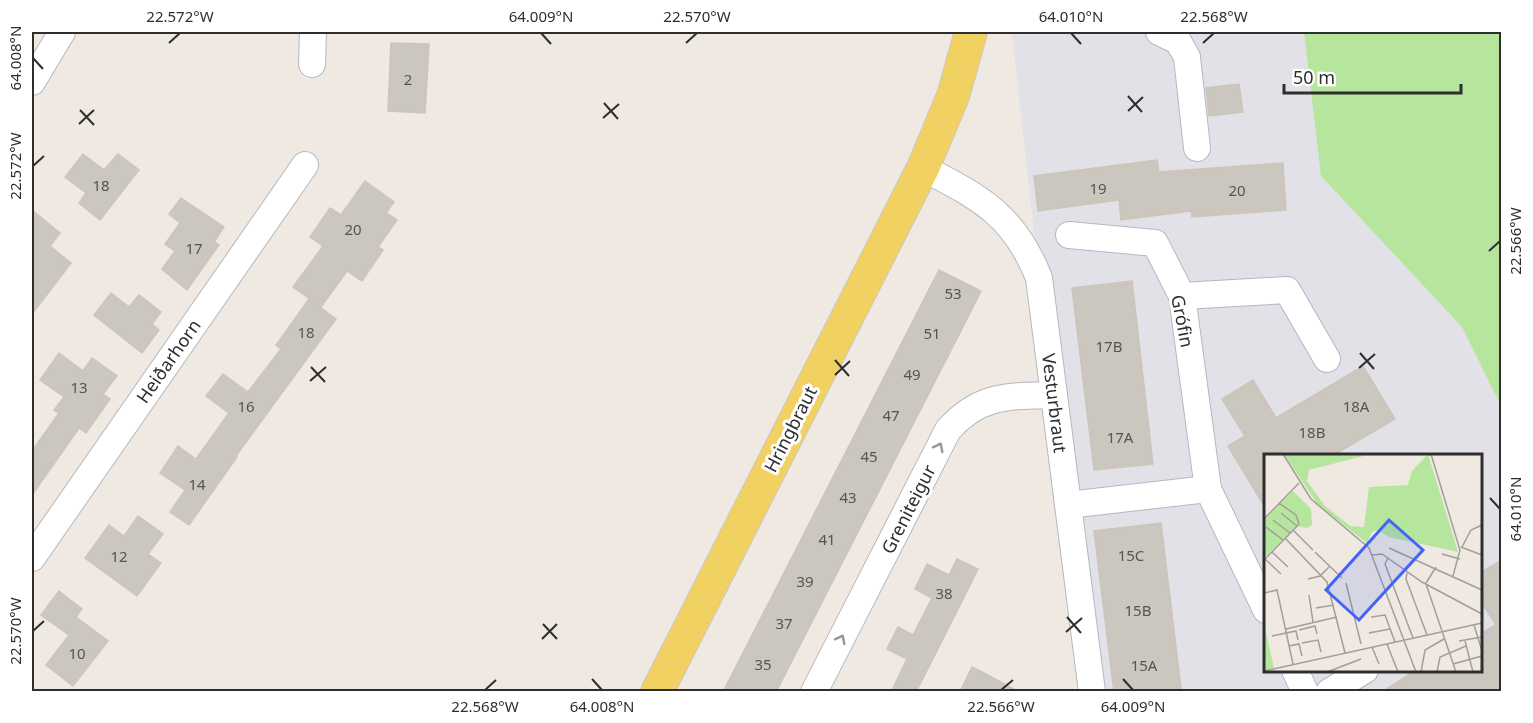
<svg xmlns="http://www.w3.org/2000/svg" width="1533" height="723" viewBox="0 0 1533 723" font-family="'Noto Sans',sans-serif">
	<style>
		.industrial { fill: #e3e1e8; fill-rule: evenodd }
		.green { fill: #b6e59e }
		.building { fill: #cbc7bf; stroke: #cbc5ba; stroke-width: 1.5 }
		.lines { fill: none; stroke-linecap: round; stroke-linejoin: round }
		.minor-casing { stroke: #b4b7c1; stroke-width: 28 }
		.major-casing { stroke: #c9c9c9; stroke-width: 34 }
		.minor { stroke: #fff; stroke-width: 26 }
		.major { stroke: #f2d163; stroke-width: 32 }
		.oneway { stroke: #969696 }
		.ticks { fill: none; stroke: #2e2e2e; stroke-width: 2 }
		.labels { text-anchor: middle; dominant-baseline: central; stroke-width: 6; stroke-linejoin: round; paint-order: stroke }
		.number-label { font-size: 15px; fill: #555452 }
		.street-label { font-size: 18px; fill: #2e2e2e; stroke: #fff }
		.inset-road { fill: none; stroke: #a29e99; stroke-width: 1.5 }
		.view { fill: #4264fb; fill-opacity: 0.15; stroke: #4264fb; stroke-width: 3 }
		.inset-edge { fill: none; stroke: #2e2e2e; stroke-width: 3 }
		.neatline { fill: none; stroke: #2e2e2e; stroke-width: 2 }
		.ticks-label { font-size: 15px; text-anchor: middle; fill: #2e2e2e }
	</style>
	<rect width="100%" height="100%" fill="#efe9e1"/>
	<path class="industrial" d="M 1012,32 L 1304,32 L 1321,176 L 1462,327 L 1501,406 L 1501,691 L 1092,691 L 1039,278 ZM 1266,456 L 1480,456 L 1480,670 L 1266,670 Z"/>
	<path class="green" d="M 1304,32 L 1501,32 L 1501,406 L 1462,327 L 1321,176 Z"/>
	<g class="building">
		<path d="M 391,43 L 429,44 L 425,113 L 388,111 Z"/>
		<path d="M 1239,84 L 1243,112 L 1209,116 L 1206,88 Z"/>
		<path d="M 83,154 L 104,170 L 118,154 L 139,170 L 100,220 L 79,203 L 86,193 L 65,177 Z"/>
		<path d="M 1157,160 L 1159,172 L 1283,163 L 1286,210 L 1192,217 L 1191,211 L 1121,220 L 1119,200 L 1038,211 L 1034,176 Z"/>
		<path d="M 365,181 L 394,202 L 386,213 L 397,220 L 378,247 L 383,250 L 362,281 L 347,271 L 321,307 L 293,287 L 323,246 L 310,237 L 330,208 L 341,215 Z"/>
		<path d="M 181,198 L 224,227 L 214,242 L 219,245 L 187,290 L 162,269 L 175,251 L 165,244 L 180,223 L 169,214 Z"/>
		<path d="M 32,210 L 60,233 L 50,246 L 71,263 L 32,314 Z"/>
		<path d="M 939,270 L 981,291 L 968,317 L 776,692 L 723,692 Z"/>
		<path d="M 1132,281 L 1153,464 L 1094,470 L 1072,288 Z"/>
		<path d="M 111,293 L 129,307 L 139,295 L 161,312 L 152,324 L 159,330 L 142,353 L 94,315 Z"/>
		<path d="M 309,299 L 336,319 L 236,456 L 237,457 L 189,525 L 170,512 L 185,490 L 160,473 L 178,446 L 196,459 L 229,413 L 206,396 L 223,374 L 248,392 L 281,349 L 276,345 Z"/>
		<path d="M 59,353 L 83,371 L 92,358 L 117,376 L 103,394 L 110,399 L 86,433 L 79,428 L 32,495 L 32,451 L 59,413 L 54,410 L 64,397 L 40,380 Z"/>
		<path d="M 1363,366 L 1395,419 L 1332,456 L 1266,456 L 1266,509 L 1228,446 L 1245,436 L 1222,399 L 1253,380 L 1276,418 Z"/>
		<path d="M 138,516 L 163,534 L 148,554 L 161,563 L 137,596 L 85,558 L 109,525 L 124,536 Z"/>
		<path d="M 1161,523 L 1181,688 L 1152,692 L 1114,692 L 1094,531 Z"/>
		<path d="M 957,559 L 978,569 L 948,629 L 916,692 L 891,692 L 907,659 L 887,649 L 898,627 L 913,635 L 932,598 L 915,589 L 927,564 L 949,575 Z"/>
		<path d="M 1502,560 L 1502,692 L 1382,692 L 1416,670 L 1480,670 L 1480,634 L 1496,625 L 1480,600 L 1480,573 Z"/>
		<path d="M 59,591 L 82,609 L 76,617 L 108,641 L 73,686 L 46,665 L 69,635 L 41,615 Z"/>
		<path d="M 972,667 L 984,673 L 1019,692 L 960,692 Z"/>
	</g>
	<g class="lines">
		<g class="minor-casing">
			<g id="minor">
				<path d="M 1159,32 L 1178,41 L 1187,57 L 1197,148"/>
				<path d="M 312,64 L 313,32"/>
				<path d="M 32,82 L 62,32"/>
				<path d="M 923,168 C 981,198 1014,215 1039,278 L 1092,692"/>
				<path d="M 1069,235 L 1155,243 L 1182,296 L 1208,489 L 1266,610"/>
				<path d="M 1182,296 L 1287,290 L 1327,359"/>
				<path d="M 1068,505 L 1208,489"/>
				<path d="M 32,558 L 305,165"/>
				<path d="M 1295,670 L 1305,692"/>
				<path d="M 814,692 L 948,430 C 980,394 1009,396 1054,395"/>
				<path d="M 1329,692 L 1365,670"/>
			</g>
		</g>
		<g class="major-casing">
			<path id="major" d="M 657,692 L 923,168 L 953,96 L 971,32"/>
		</g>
		<use href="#minor" class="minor"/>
		<use href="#major" class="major"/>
	</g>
	<defs><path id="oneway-chevron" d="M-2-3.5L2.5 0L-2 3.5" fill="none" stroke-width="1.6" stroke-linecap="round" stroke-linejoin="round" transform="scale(1.5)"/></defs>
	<g class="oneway">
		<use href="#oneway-chevron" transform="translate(939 447) rotate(-63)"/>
		<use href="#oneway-chevron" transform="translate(841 639) rotate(-63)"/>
	</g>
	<path class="ticks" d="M 541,33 L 551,44M 1071,33 L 1081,44M 169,43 L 180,33M 686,43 L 697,33M 1203,43 L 1214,33M 33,58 L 43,69M 1128,96 L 1142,112M 604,103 L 618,119M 80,110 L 94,125M 1128,111 L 1143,97M 603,118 L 619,104M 79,124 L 94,110M 33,166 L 44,156M 1489,251 L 1500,241M 1360,353 L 1374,369M 835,360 L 849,376M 311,367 L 325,382M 1359,368 L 1375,354M 835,375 L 850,361M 310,381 L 326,367M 1490,498 L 1500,509M 1067,617 L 1081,633M 543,624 L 557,639M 33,631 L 44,621M 1066,632 L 1082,618M 542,639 L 557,624M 592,679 L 602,690M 1123,679 L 1133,690M 485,690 L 496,680M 1001,690 L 1013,680"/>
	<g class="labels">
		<g class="number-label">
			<text x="408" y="79">2</text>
			<text x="101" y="185">18</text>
			<text x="1098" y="188">19</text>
			<text x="1237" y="190">20</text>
			<text x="353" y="229">20</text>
			<text x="194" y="248">17</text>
			<text x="953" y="293">53</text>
			<text x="306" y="332">18</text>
			<text x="932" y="333">51</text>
			<text x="1109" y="346">17B</text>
			<text x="912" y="374">49</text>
			<text x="79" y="387">13</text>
			<text x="246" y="406">16</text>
			<text x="1356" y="406">18A</text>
			<text x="891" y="415">47</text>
			<text x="1312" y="432">18B</text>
			<text x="1120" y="437">17A</text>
			<text x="869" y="456">45</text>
			<text x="197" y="484">14</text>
			<text x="848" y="497">43</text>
			<text x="827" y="539">41</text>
			<text x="1131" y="555">15C</text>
			<text x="119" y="556">12</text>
			<text x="805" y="581">39</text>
			<text x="944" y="593">38</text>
			<text x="1138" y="610">15B</text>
			<text x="784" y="623">37</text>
			<text x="77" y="653">10</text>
			<text x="763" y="664">35</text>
			<text x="1144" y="665">15A</text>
		</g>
		<g class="street-label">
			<text transform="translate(1183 321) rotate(79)">Grófin</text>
			<text transform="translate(168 361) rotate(-55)">Heiðarhorn</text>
			<text transform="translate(1055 403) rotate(83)">Vesturbraut</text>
			<text transform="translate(790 429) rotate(-63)">Hringbraut</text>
			<text transform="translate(908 509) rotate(-63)">Greniteigur</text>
		</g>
	</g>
	<g transform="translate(1264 454)">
		<rect width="218" height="218" fill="#efe9e1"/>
		<path d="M 20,0 L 107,0 L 45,16 L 43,27 L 61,52 L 86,72 L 100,73 L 105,33 L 144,31 L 148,17 L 164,0 L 194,98 L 125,83 L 114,76 L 108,78 L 103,89 L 54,51 ZM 29,37 L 47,55 L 48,71 L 43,74 L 32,72 L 0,104 L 0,66 ZM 0,170 L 10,214 L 2,216 L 0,207 Z" fill="#b6e59e"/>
		<path class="inset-road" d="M 19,0 L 47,45 L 105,94 L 152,218M 167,0 L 196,96 L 189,122M 17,59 L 33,72M 0,65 L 35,29M 9,66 L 26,79M 2,73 L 19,86M 29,76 L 49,96M 21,84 L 63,128 L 81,199M 197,93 L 218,101M 198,93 L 207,76 L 218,71M 125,94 L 218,136M 8,98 L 24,113M 51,98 L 78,124M 178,100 L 196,105M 108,101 L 118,100 L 158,128 L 218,160M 124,104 L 121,110 L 149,184M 1,105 L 17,120M 0,106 L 35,70 L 32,61 L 15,49M 143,119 L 142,125 L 163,181M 44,125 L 56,122 L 65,113M 82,129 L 97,190M 162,129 L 172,113M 162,130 L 192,218M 0,139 L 13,136 L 29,210M 45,141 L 49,168M 52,154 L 70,151M 107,163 L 121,161 L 131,188M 210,171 L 218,197M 22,175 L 73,163M 35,176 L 51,172 L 53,180M 105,179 L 126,175M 8,182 L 32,177 L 34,186M 195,187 L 218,183M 201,187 L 209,218M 38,189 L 54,186 L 57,198M 123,190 L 134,218M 25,192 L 35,190 L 38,202M 108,193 L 115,210M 189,210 L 218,202M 0,217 L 218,169M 63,218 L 97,205M 157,218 L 161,196 L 180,185M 173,218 L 176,203 L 202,192"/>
		<path class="view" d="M 125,66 L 159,96 L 95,166 L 62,136 Z"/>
		<rect width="218" height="218" class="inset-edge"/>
	</g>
	<rect width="1533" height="723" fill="none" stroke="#ffffff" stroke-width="66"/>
	<path d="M1284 84v9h177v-9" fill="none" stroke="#2e2e2e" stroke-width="3"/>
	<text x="1293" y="84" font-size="18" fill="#2e2e2e" stroke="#ffffff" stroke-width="4.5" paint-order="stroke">50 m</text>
	<rect x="33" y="33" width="1467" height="657" class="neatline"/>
	<g class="ticks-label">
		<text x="180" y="22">22.572°W</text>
		<text x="541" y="22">64.009°N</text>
		<text x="697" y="22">22.570°W</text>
		<text x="1071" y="22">64.010°N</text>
		<text x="1214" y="22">22.568°W</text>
		<text transform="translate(16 58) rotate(-90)" y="5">64.008°N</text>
		<text transform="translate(16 166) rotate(-90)" y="5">22.572°W</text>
		<text transform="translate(1516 241) rotate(-90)" y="5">22.566°W</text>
		<text transform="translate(1516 509) rotate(-90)" y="5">64.010°N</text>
		<text transform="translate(16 631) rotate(-90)" y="5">22.570°W</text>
		<text x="485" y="712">22.568°W</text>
		<text x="602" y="712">64.008°N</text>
		<text x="1001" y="712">22.566°W</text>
		<text x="1133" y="712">64.009°N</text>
	</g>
</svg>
